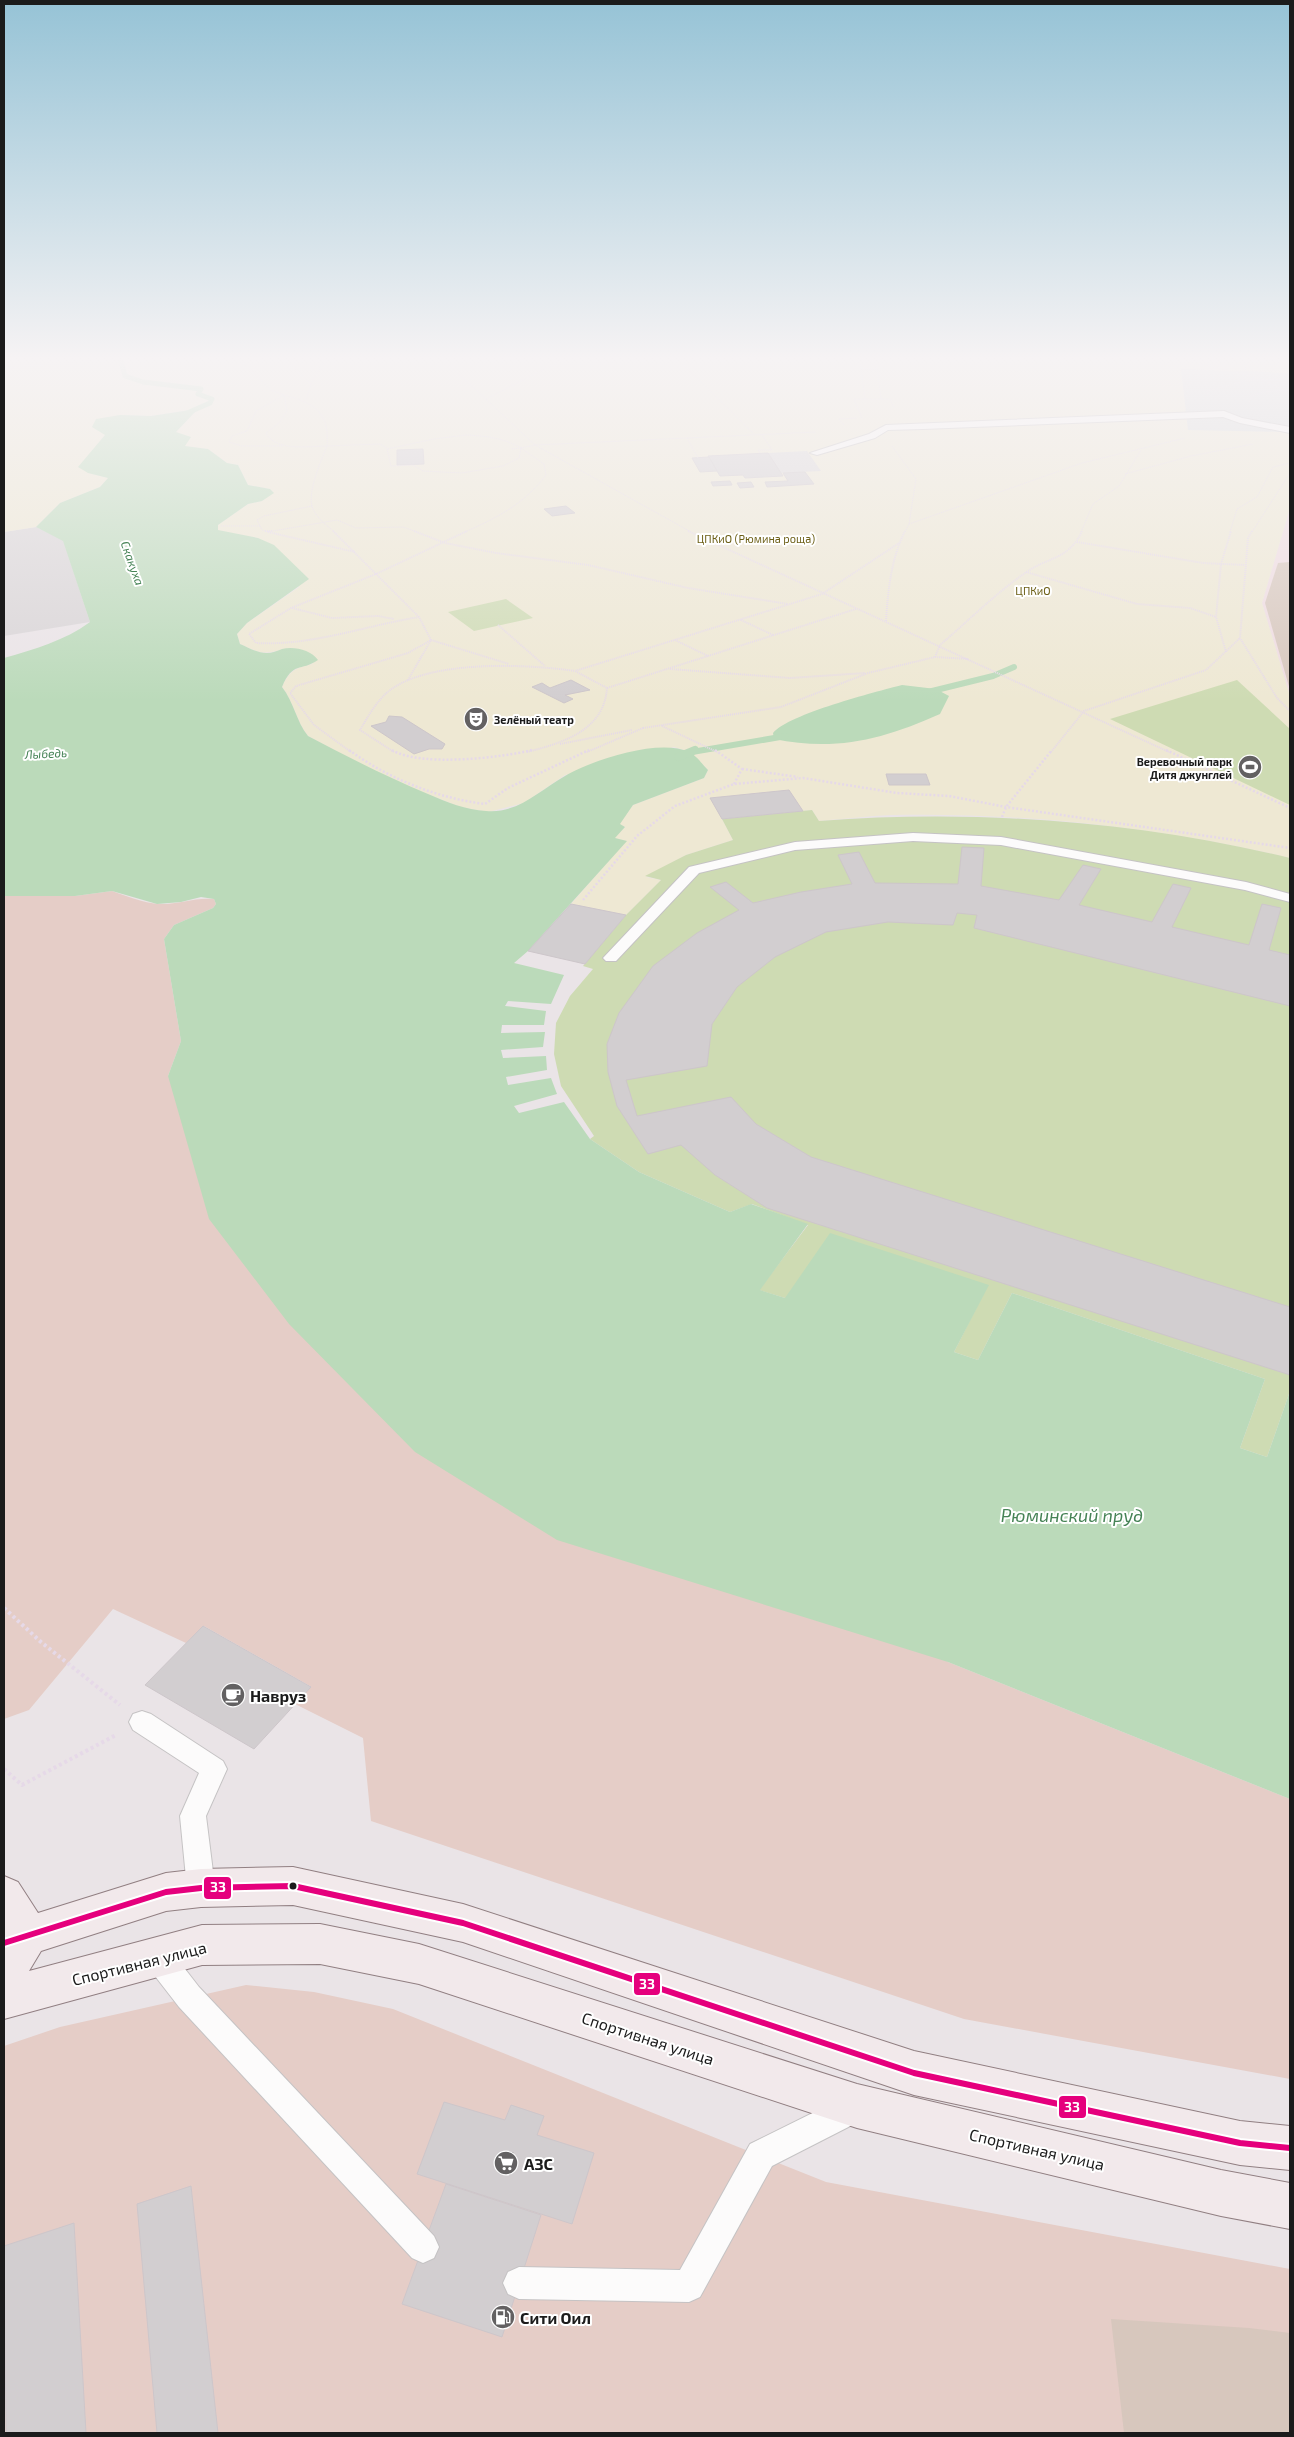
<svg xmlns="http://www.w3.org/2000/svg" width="1294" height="2437" viewBox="0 0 1294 2437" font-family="'Exo 2',sans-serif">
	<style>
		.residential { fill: #d9d5d7 }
		.education { fill: #efdce1 }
		.grass { fill: #e5cdc7 }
		.forest { fill: #d7c7bd }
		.park { fill: #eee8d3 }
		.pitch { fill: #cedbb3 }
		.parking { fill: #dad7d8 }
		.plaza { fill: #d7dadb }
		.water { fill: #bbdaba }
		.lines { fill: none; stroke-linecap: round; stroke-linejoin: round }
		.stream-far2 { stroke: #bbdaba; stroke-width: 5 }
		.stream-far1 { stroke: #bbdaba; stroke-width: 6 }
		.stream { stroke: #bbdaba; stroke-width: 8 }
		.building { fill: #d2ced0; stroke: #cdc6ca }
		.lane-casing { stroke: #c5c3c4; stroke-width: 2 }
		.secondary-casing { stroke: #917f82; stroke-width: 2 }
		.path-far3 { stroke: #e6d9e8; stroke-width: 1; stroke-dasharray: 1 1; stroke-linecap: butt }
		.path-far2 { stroke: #e6d9e8; stroke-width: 2; stroke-dasharray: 1 1; stroke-linecap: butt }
		.path-far1 { stroke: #e6d9e8; stroke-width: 2.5; stroke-dasharray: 2 2; stroke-linecap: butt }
		.path { stroke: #e6d9e8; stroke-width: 4; stroke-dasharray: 3 3; stroke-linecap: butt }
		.lane { fill: #fcfbfb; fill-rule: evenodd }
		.secondary { fill: #f2e9eb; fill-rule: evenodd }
		.bus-1-casing { stroke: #fff; stroke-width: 10 }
		.bus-1 { stroke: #e5007d; stroke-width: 6 }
		.bus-dot { fill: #1b1b1b; stroke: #fff; stroke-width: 2 }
		.labels { text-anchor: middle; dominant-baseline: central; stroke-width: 4; stroke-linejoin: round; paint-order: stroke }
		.far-park-label { font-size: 11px; fill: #6c5f16; stroke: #fff }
		.far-poi-label { font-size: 11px; font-weight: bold; fill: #1b1b1b; stroke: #fff; text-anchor: start }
		.far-water-label { font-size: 12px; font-style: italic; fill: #468356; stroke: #fff }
		.near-poi-label { font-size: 16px; font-weight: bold; fill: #1b1b1b; stroke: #fff; text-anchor: start }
		.near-street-label { font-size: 16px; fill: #1b1b1b; stroke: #fff }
		.near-water-label { font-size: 18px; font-style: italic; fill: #468356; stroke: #fff }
		.line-badge { stroke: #fff; stroke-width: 2 }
		.badge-label { font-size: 14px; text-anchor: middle; font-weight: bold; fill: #fff }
	</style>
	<rect width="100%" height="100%" fill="#eae4e7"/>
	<path class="residential" d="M 36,527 L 63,540 L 90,622 L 4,636 L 4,532 Z"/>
	<path class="education" d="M 1290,508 L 1290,696 L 1262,603 Z"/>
	<g class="grass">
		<path d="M 112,891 C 126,896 144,903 158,904 C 177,905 195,897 214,899 L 216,904 L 213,908 L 174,925 L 164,939 L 181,1041 L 168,1076 L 948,1662 L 1290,1799 L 1290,2079 L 964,2019 L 371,1821 L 363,1738 L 295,1704 L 310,1686 L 204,1626 L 186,1643 L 113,1609 L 29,1710 L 4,1719 L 4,896 L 75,896 Z"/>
		<path d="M 246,1985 L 314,1992 L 393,2009 L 826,2182 L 1290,2269 L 1290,2433 L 4,2433 L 4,2046 L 60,2027 Z"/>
	</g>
	<g class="forest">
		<path d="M 1290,562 L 1290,690 L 1265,603 L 1278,563 Z"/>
		<path d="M 1111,2319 L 1249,2328 L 1290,2333 L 1290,2433 L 1124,2433 Z"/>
	</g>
	<path class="park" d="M 4,361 L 1290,361 L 1290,508 L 1262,603 L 1290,696 L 1290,858 C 1163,828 1022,812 891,815 C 867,816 843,819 819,821 L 812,810 L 803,811 L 789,790 L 711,798 L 733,840 L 686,855 L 646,877 L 661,880 L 626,915 L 571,904 L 626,841 L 614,838 L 625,827 L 619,824 L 633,805 L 704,778 L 708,770 L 690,752 L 674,747 L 565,775 L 524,803 L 488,812 L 460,807 L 382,776 L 308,736 C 296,721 294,702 282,687 C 289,671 296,667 313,664 L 284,649 C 264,655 259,653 240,644 L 237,634 L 247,623 L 299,587 L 258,538 L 218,531 L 218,525 L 248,504 L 262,501 L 273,492 L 270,489 L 248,485 L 238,465 L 227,463 L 208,449 L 184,446 L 176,432 L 195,412 L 190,410 L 150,416 L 120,415 L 105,435 L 88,473 L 108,478 L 100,487 L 60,503 L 36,527 L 4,532 Z"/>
	<g class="pitch">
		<path d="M 506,599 L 533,618 L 474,631 L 448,612 Z"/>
		<path d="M 1237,680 L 1290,729 L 1290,805 L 1110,719 Z"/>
		<path d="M 812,810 L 819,821 C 976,809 1137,821 1290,858 L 1290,1391 L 1267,1457 L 1240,1448 L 1265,1379 L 1012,1293 L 978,1360 L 954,1352 L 988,1285 L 785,1298 L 759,1290 L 808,1225 L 752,1204 L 730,1212 L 639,1172 L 590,1139 L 594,1136 L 561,1086 L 554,1054 L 556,1023 L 570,996 L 593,969 L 583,966 L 626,915 L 661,880 L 645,876 L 686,855 L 733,840 L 722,819 Z"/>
	</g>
	<path class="parking" d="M 807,451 L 821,471 L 781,473 L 768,453 Z"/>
	<path class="plaza" d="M 1181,369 L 1290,373 L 1290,432 L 1188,430 Z"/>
	<g class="water">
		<path d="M 190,410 L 195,412 L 176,432 L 191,437 L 185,446 L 208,449 L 227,463 L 238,465 L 248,485 L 270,489 L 274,493 L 262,501 L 248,504 L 218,525 L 218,530 L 258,538 L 274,545 L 309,579 L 247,623 L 237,634 L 240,644 C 249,648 257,653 267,653 C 272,653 277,651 282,649 C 294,646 311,650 318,660 C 300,672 293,661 282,687 C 294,702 296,721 308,736 C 348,757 387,777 428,794 C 447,802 466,810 486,811 C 518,814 540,790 565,776 C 592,760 659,738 689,752 C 696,755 702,764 708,770 L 704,778 L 633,805 L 620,824 L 625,827 L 615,838 L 627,841 L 528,951 L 514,963 L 564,975 L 551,1004 L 508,1001 L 505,1006 L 546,1011 L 544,1025 L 502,1025 L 501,1033 L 545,1032 L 543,1047 L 501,1050 L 503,1058 L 546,1056 L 547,1070 L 506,1077 L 508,1085 L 551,1078 L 557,1094 L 514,1106 L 519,1113 L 564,1102 L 590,1139 L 639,1172 L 730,1212 L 751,1204 L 808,1224 L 760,1290 L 785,1298 L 830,1233 L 989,1285 L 954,1352 L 978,1360 L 1012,1293 L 1265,1379 L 1240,1448 L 1267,1457 L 1290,1391 L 1290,1799 L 948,1662 L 557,1540 L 415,1452 L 289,1324 L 209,1219 L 168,1076 L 181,1041 L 164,939 L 174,925 L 213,908 L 216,904 L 214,899 L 201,897 L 181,902 L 157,904 L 112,891 L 75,896 L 4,896 L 4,658 C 35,649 64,641 90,622 L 63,541 L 36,527 L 60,503 L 100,487 L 108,478 L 88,473 L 78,467 L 105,435 L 92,427 L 96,419 L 120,415 L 151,416 Z"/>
		<path d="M 902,685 L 936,689 L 949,696 L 940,714 C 884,739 836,752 774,739 L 773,733 C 789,714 875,692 902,685 Z"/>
	</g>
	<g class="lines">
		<path class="stream-far2" d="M 121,361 L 125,376 L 143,382 L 201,389 L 198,394 L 212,399 L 210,403 L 178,417"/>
		<g class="stream-far1">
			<path d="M 924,693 L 993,676 L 1014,667"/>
			<path d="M 692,752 L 786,736"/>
		</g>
		<path class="stream" d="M 678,757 L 695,750"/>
	</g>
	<g class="building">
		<path d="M 423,449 L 424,464 L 397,465 L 397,450 Z"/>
		<path d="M 768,453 L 783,476 L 745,478 L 743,475 L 720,476 L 708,456 Z"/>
		<path d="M 709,457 L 717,471 L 700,472 L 692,458 Z"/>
		<path d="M 805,472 L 814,484 L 767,487 L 765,482 L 788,481 L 783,473 Z"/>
		<path d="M 730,481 L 732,485 L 713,486 L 711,482 Z"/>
		<path d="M 751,482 L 754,487 L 740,488 L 737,483 Z"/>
		<path d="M 566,506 L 575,513 L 552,516 L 544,509 Z"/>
		<path d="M 571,680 L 590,690 L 565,695 L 573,699 L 564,703 L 532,687 L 542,683 L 550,688 Z"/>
		<path d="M 389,716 L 402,717 L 445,744 L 442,749 L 429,749 L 414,754 L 371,726 L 386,722 Z"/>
		<path d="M 886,774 L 926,774 L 930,785 L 889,785 Z"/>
		<path d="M 789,790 L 803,811 L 722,819 L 710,798 Z"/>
		<path d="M 962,847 L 984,848 L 981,886 L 1059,900 L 1083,865 L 1101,869 L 1079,905 L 1152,922 L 1173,884 L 1191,888 L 1172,927 L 1249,945 L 1262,904 L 1281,908 L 1269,950 L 1290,955 L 1290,1006 L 974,928 L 977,915 L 957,913 L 953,925 L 888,922 L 826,932 L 775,957 L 737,987 L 712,1024 L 707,1066 L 626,1080 L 637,1116 L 731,1097 L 756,1124 L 811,1157 L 1290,1307 L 1290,1375 L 767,1208 L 715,1175 L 681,1145 L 648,1154 L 617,1106 L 608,1072 L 607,1044 L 619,1013 L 653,966 L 697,933 L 739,910 L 710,887 L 726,882 L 753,903 L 801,892 L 852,884 L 838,855 L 859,852 L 875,883 L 958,884 Z"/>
		<path d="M 571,904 L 626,915 L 585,964 L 528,951 Z"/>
		<path d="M 203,1626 L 311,1687 L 254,1749 L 145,1685 Z"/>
		<path d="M 444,2102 L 505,2120 L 511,2105 L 544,2116 L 537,2135 L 594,2153 L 572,2224 L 417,2174 Z"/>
		<path d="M 446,2184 L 541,2215 L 502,2337 L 402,2304 Z"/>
		<path d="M 191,2186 L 218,2433 L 157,2433 L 137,2204 Z"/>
		<path d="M 74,2223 L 86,2433 L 6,2433 L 4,2246 Z"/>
	</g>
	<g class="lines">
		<g class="lane-casing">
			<g id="lane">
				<path d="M 1224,411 L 1242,418 L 1290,427 L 1290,433 L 1240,423 L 1223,417 L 923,429 L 888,430 L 875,438 L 817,455 L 810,453 L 869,434 L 886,425 Z"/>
				<path d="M 913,833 L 1001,837 L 1246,882 L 1290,894 L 1290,902 L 1245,890 L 1001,845 L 913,841 L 795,850 L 699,873 L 616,961 L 606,961 L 603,958 L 689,867 L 795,842 Z"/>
				<path d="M 142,1711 L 151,1714 L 223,1761 L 227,1769 L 206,1816 L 215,1888 L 211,1897 L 201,1901 L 191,1897 L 187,1888 L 180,1816 L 199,1773 L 133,1730 L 129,1722 L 133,1714 Z"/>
				<path d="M 158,1943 L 168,1947 L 199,1987 L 434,2236 L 439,2247 L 434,2258 L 423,2263 L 412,2258 L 179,2007 L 148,1967 L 144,1957 L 148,1947 Z"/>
				<path d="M 853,2093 L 864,2097 L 868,2108 L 864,2119 L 772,2166 L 700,2297 L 689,2302 L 519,2299 L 508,2294 L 503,2283 L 508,2272 L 519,2267 L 680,2270 L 750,2144 Z"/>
			</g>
		</g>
		<g class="secondary-casing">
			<path id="secondary" d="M 293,1867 L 463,1904 L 914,2051 L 1240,2121 L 1290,2126 L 1290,2170 L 1240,2165 L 914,2095 L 463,1942 L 293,1905 L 201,1907 L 166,1911 L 41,1951 L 29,1971 L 202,1925 L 320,1924 L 419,1944 L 857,2084 L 1221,2170 L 1290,2183 L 1290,2229 L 1221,2216 L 857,2128 L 419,1984 L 320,1964 L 202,1965 L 4,2019 L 4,1876 L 18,1882 L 38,1913 L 166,1873 L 201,1869 Z"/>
		</g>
		<g class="path-far3">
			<path d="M 241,361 L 271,390 L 284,395 L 287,411 L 279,423 L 266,433 C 276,452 309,446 327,446 C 321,461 308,490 312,506 C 315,517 327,526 335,532"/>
			<path d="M 286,361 L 311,384 L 306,400"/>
			<path d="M 445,361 L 535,445 L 691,532"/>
			<path d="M 680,361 L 754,434"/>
			<path d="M 860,361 L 865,399"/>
			<path d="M 876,361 L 881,399"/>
			<path d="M 1191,361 L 1258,378"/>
			<path d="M 1244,361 L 1247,375"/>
			<path d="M 554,365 L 634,361"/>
			<path d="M 4,368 L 90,361"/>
			<path d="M 861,369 L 877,369"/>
			<path d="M 1264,380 L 1283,390"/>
			<path d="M 311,384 L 322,364 L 327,361"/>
			<path d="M 1207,394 L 1208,391 L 1248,380 L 1290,379"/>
			<path d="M 486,399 L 560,361"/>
			<path d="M 1249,402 L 1252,396 L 1263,392 L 1290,390"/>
			<path d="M 862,418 L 854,399 L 890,399 L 894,408"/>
			<path d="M 844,425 L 839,419 L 857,418"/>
			<path d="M 466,435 C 486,436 504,438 521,448 L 519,458 L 503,466 L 462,473 L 423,471 L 413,465 L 391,466 L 387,449 L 434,439 Z"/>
			<path d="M 687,438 L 698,458"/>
			<path d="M 282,446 L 242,446 L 229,442 L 232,436 L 247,431 L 256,411 L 284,395 C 314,403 330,412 327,446 L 380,444 L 387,448"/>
			<path d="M 892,446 L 916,479 L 909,524 L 905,532"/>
			<path d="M 521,448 L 535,445 L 816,432"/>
			<path d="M 512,449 L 521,448"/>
			<path d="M 760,453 L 758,450 L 772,450 L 762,435"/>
			<path d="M 1125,474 L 1191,456 L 1253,444"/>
			<path d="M 312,506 L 264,516 L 257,520 L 262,530 L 267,532 L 337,520 L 356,528 L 403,527 L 417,532"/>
			<path d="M 909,524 L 1082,463 L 1185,438"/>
			<path d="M 221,526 L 260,526"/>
			<path d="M 268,532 L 270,532"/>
			<path d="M 465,532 C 498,517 523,505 546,475 L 544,464 L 521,448"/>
			<path d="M 1081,532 L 1093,504 L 1119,486 L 1141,450"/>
			<path d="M 1230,532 L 1237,509 L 1257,497 L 1273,467 L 1290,463"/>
			<path d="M 1252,532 L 1290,473"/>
		</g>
		<g class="path-far2">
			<path d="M 265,531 L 272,531"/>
			<path d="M 333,531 L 376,574 L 291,608 L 249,634 L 256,643 C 312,646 364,626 419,617"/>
			<path d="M 414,531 L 445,543 L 496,553 L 588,565 L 688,588 L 788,604"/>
			<path d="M 688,531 L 1169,752"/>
			<path d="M 1252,531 L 1248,538 L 1240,638 L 1277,698 L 1290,711"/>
			<path d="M 268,532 L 355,552"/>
			<path d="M 1077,542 L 1203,563 L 1245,565"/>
			<path d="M 1026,572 L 1137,604 L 1190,608 L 1216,617"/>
			<path d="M 292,608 L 332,618 L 378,616 L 394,619"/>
			<path d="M 856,609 L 607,688 L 575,671 L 822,594 L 899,543"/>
			<path d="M 741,620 L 773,635"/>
			<path d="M 886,621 C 888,590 891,559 905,531"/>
			<path d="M 498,625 L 545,666"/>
			<path d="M 675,640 L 708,656"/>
			<path d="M 1226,652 L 1216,617 L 1221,564 L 1231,531"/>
			<path d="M 935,657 L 940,645 C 968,621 995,594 1025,573 C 1047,557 1069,560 1082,531"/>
			<path d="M 670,669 L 790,678 L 865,673"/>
			<path d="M 408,680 L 431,640 L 419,617 L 376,574 L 467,531"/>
			<path d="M 662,726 L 717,752"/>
			<path d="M 643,728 L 781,707 L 868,673 L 935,657 L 969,659"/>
			<path d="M 560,744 L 632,730"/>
			<path d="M 351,752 L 314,725 L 290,693 L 296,686 L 408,653 L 431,640 L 509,664"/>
			<path d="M 394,752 L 360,730 C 369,715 378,698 393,688 C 435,660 527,664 575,671"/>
			<path d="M 527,752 C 562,743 604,731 607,688"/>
			<path d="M 587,752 L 643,728"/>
			<path d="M 1051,752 L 1084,711 L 1206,670 L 1240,638"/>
		</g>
		<g class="path-far1">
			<path d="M 349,750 C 389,779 437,798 485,804 L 508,788 L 589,750"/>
			<path d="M 392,750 C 419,767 501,758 532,750"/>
			<path d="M 715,750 L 742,769 L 734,784"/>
			<path d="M 1166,750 L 1290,808"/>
			<path d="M 742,769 L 798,777"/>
			<path d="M 1002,817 L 1006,807 L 1052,750"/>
			<path d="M 583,900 L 637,836 L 675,806 L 734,784 L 803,778 L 897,793 L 949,796 L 1006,807 L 1290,848"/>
		</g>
		<g class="path">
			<path d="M 4,1608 L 41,1642 L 120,1705"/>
			<path d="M 4,1769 L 22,1785 L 116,1735"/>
		</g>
		<use href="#lane" class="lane"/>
		<use href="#secondary" class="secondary"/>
		<g class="bus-1-casing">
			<path id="bus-1" d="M 4,1943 L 166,1892 L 201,1888 L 293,1886 L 463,1923 L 914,2073 L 1240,2143 L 1290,2148"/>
		</g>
		<use href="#bus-1" class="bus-1"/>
	</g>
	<linearGradient id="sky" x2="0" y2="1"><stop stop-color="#96c3d6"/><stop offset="0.51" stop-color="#f6f3f4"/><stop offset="1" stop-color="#f6f3f4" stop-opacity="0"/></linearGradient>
	<rect width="1294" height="702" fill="url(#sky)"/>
	<defs>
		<g id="theatre-disc" transform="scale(1.25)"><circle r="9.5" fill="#636162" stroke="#fff"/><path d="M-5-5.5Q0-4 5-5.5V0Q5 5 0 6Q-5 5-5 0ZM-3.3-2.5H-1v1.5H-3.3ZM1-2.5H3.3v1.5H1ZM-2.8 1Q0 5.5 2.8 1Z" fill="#fff"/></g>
		<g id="stadium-disc" transform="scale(1.25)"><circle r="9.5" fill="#636162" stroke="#fff"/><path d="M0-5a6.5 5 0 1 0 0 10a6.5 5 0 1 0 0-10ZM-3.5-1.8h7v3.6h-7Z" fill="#fff"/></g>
		<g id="cafe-disc" transform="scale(1.25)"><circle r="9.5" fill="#636162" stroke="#fff"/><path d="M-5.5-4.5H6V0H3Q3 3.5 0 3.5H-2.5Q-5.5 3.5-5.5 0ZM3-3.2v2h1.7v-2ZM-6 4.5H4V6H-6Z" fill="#fff"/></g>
		<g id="supermarket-disc" transform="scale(1.25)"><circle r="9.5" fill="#636162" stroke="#fff"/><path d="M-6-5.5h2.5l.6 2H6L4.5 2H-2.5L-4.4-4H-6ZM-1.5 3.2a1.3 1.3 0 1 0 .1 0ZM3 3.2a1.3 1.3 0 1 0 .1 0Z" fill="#fff"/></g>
		<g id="fuel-disc" transform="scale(1.25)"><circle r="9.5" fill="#636162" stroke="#fff"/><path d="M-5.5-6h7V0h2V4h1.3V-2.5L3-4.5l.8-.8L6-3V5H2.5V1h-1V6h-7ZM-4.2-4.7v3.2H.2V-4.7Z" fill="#fff"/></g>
	</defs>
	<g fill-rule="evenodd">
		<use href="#theatre-disc" x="476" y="719"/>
		<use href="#stadium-disc" x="1250" y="767"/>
		<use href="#cafe-disc" x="233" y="1695"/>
		<use href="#supermarket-disc" x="506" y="2163"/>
		<use href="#fuel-disc" x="503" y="2317"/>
	</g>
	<circle class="bus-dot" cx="293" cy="1886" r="4.5"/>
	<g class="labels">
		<g class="far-park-label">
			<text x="756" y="538">ЦПКиО (Рюмина роща)</text>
			<text x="1033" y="590">ЦПКиО</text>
		</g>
		<g class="far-poi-label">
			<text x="494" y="719">Зелёный театр</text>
			<text x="1232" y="761" text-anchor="end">Веревочный парк<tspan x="1232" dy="13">Дитя джунглей</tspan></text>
		</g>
		<g class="far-water-label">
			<text transform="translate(133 563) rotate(70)">Скакуха</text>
			<text transform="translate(46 753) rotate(-3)">Лыбедь</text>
		</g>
		<g class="near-poi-label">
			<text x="250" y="1695">Навруз</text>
			<text x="524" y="2163">АЗС</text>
			<text x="520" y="2317">Сити Оил</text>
		</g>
		<g class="near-street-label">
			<text transform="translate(139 1963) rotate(-14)">Спортивная улица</text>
			<text transform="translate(648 2038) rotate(18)">Спортивная улица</text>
			<text transform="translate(1037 2149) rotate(13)">Спортивная улица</text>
		</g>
		<g class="near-water-label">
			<text x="1072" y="1515">Рюминский пруд</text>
		</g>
	</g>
	<g class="line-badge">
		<rect x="203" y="1876" width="29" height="24" rx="5" fill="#e5007d"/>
		<rect x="633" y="1972" width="28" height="24" rx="5" fill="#e5007d"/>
		<rect x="1058" y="2095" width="29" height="24" rx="5" fill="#e5007d"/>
	</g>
	<g class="badge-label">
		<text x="218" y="1892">33</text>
		<text x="647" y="1989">33</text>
		<text x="1072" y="2112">33</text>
	</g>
	<rect width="1294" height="2437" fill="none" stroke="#1b1b1b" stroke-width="10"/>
</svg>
